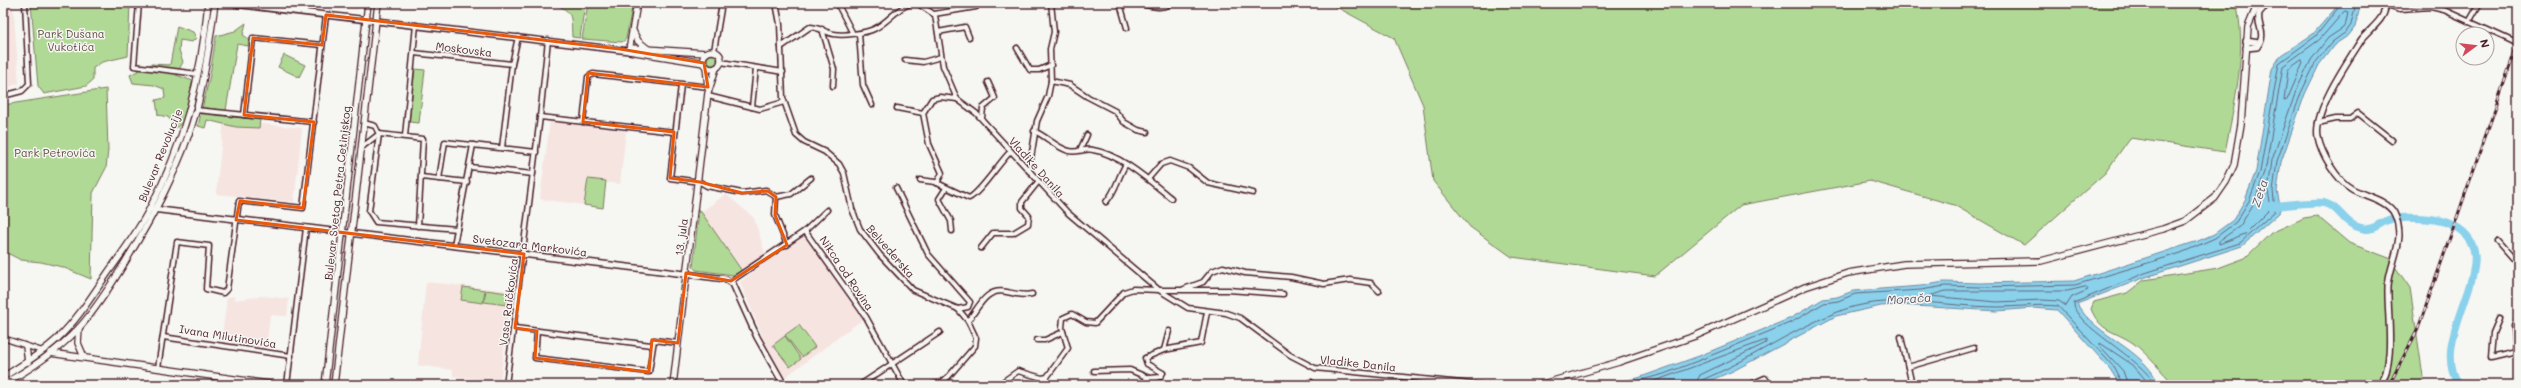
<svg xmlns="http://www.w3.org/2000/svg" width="2521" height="388" viewBox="0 0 2521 388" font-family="Mali,sans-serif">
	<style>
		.built { fill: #f6e4e0 }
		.green { fill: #b0d996; stroke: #7d7c60 }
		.water { fill: #8ad1ec; stroke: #708a9f }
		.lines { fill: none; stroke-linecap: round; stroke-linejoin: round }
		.shore { stroke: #646678; stroke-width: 1 }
		.river { stroke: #8ad1ec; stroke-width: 8 }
		.minor-casing { stroke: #4a1f2b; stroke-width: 7 }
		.tertiary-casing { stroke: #4a1f2b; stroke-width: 8 }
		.secondary-casing { stroke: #4a1f2b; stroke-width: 8 }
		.minor { stroke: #f6f6f2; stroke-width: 4 }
		.tertiary { stroke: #f6f6f2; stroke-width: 5 }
		.secondary { stroke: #f6f6f2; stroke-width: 5.5 }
		.rail-casing { stroke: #4a1f2b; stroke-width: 3 }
		.rail { stroke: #f6f6f2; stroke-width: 1.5; stroke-dasharray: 4.5; stroke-linecap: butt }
		.minor-bridge-casing { stroke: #4a1f2b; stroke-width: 7; stroke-linecap: butt }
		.minor-bridge { stroke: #f6f6f2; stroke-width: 4 }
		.marked { fill: none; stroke: #e8590c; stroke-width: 3; stroke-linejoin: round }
		.labels { text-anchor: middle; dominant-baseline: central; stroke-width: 3; stroke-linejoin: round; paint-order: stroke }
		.park-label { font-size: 11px; fill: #644e46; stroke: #f6f6f2 }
		.street-label { font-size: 11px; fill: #4a1f2b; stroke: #f6f6f2 }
		.water-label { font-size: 12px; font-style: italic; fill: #5d5465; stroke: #f6f6f2 }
	</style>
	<rect width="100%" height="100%" fill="#f6f6f2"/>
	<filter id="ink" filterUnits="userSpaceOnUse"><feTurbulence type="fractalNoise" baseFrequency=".025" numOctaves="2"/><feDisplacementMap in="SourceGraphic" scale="8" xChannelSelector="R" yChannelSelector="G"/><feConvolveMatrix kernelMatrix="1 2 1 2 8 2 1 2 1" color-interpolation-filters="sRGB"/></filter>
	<g filter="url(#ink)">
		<g class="built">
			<path d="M 3,3 L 13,3 L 19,83 L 3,90 Z"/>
			<path d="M 294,3 L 364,3 L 357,10 Z"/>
			<path d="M 224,120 L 302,128 L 294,202 L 216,194 Z"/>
			<path d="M 550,121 L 626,131 L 620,184 L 603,182 L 600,207 L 540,199 Z"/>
			<path d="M 726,194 L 754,218 L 765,253 L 742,271 L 701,212 Z"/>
			<path d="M 803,233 L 863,319 L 784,378 L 776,369 L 740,282 Z"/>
			<path d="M 426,282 L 511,291 L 500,382 L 453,376 L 453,370 L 418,365 Z"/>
			<path d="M 234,296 L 235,300 L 263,296 L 289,299 L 287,316 L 270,315 L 266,350 L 221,343 L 227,298 Z"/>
		</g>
		<g class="green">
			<path d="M 31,3 L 130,3 L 128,56 L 102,62 L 93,68 L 93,80 L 86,86 L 44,94 L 38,86 Z"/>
			<path d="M 585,3 L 580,38 L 572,37 C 571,13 573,12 552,3 Z"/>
			<path d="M 588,3 L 633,3 L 626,39 L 622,42 L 582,39 Z"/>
			<path d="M 1329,3 L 2236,3 C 2248,50 2234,105 2225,152 L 2130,138 L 2105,173 L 2024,245 L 1954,205 L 1870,181 L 1741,205 L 1655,276 L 1512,257 L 1470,227 L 1433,181 L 1423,105 L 1394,38 Z"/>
			<path d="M 246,23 L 243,35 L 249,39 L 248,46 L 237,44 L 225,116 L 260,120 L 259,128 L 236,127 L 207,120 L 205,128 L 198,126 L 210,75 L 216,36 L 235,31 Z"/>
			<path d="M 177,26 L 193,32 L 196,38 L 192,42 L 180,40 L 179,50 L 183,62 L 176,75 L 193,81 L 182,123 L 176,128 L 168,117 L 158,115 L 156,100 L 165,98 L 164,89 L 154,85 L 133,83 L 130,75 L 151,64 L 170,65 Z"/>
			<path d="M 284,55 L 305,65 L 299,77 L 278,67 Z"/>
			<circle cx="712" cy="60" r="5"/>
			<path d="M 415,69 L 425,70 L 419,123 L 409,122 Z"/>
			<path d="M 106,89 L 108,150 L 106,168 L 93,193 L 91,279 L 62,267 L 41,262 L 21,260 L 3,251 L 3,105 Z"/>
			<path d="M 588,179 L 606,181 L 603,208 L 584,205 Z"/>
			<path d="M 699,209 L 742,271 L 734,275 L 696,270 L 693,267 Z"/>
			<path d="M 2317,216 L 2349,243 L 2389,258 L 2410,288 L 2424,383 L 2427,385 L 2175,385 C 2161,372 2148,354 2133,343 C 2114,330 2101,333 2091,309 L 2094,302 L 2127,293 L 2144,280 L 2218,268 L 2245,258 L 2271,233 L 2304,218 Z"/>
			<path d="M 463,287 L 485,290 L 483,303 L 461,300 Z"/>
			<path d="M 486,290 L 508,293 L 507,305 L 484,302 Z"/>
			<path d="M 799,325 L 815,347 L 802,357 L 785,335 Z"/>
			<path d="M 785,336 L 801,359 L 790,367 L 773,345 Z"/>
		</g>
		<path class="water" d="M 2340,3 L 2361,3 L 2355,27 L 2349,35 L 2334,45 L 2319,65 L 2305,94 L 2281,162 L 2277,191 L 2281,210 L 2279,213 L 2242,246 L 2146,277 L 2077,304 C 2097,338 2144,348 2159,385 L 2120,385 L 2110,369 L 2057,310 L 2033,308 L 1997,311 L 1899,305 L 1881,306 L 1836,316 L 1733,371 L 1699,385 L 1602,385 L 1638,378 L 1699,356 L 1791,318 L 1823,299 L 1837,297 L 1853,291 L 1921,286 L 1944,282 L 1980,283 L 2074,281 L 2198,241 L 2214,234 L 2233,220 L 2245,200 L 2256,171 L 2272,69 L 2281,55 L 2313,34 Z"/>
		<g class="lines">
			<g class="shore">
				<path d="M 2345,11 L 2348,12 L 2346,23 L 2343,28 L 2328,38 L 2311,60 L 2296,91 L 2272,160 L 2268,191 L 2271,208 L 2245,234 L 2219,244 L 2219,241 L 2240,226 L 2254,203 L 2265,172 L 2283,66 L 2319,40 Z"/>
				<path d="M 2302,60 L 2303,63 L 2287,100 L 2284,101 L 2288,70 Z"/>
				<path d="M 2086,287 L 2088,290 L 2072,297 L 2066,306 L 2059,301 L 2042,300 L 1997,302 L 1929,296 L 1945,291 L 2067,291 Z"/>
				<path d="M 1622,385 L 1664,374 L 1700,360 L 1792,322 L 1824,303 L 1838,301 L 1855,294 L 1921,290 L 1945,286 L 1980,287 L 2075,285 L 2181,253 L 2215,238 L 2236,222 L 2249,201 L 2260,172 L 2279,63 L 2316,36 L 2342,3"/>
				<path d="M 1644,385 L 1766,340 L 1766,343 L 1700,375 L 1695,385"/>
				<path d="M 1700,385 L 1702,380 C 1748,361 1789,331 1835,313 C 1888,291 1943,307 1998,307 C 2018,307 2037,304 2058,306 L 2113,366 L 2123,385"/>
				<path d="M 2128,385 L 2123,371 L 2100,346 L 2100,343 L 2133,365 L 2150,385"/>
				<path d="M 2155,385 C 2144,359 2071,324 2074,303 L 2145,273 L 2240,243 L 2275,211 L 2273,191 L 2277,161 L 2301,93 L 2316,62 L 2332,42 L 2346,32 L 2351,25 L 2356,3"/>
			</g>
			<path class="river" d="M 2269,206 C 2282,206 2313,201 2324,203 C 2344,209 2341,225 2366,229 C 2374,230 2381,222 2388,220 C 2400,216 2433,218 2445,222 C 2521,249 2423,332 2459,385"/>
			<g class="minor-casing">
				<g id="minor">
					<path d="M 139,3 L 134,66 L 198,74"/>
					<path d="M 776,3 L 780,24 L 783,98 L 796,135 L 804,142 L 825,152 L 839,164 L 844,173 L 852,209 L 860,229 L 880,255 L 913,290 L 958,309 L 968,321 L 976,338 L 975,346 L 949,376 L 941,383 L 932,385"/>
					<path d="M 837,3 L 852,32"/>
					<path d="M 917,3 L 935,15 L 943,66 L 957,99"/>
					<path d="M 1123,3 L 1121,7 L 1127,28"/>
					<path d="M 1137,3 C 1148,5 1162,11 1171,3"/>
					<path d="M 2383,4 L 2400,9 L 2431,7 L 2444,10 L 2512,41"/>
					<path d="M 934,14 L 976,7"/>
					<path d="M 2469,22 L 2480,3"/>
					<path d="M 822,29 L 834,69 L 833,86"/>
					<path d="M 938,32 L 965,27 L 969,37"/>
					<path d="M 859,34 L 863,85 L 872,105"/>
					<path d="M 781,47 L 810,27 C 819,27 826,33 834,34 C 843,36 866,33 874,29 C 889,22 898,6 913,3"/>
					<path d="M 1017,48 L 1030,70 L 1039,70 L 1051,65"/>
					<path d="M 714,51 L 722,3"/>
					<path d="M 414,53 L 512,64 L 518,37"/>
					<path d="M 905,60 L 923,62 L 941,57"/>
					<path d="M 721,62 L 783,72"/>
					<path d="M 1051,81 L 1070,85 L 1088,97 L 1115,111 L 1124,122 L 1138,130 L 1147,132"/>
					<path d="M 681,85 L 670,178 L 700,182 L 707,186 L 742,193 L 766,190 L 776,197"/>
					<path d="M 3,96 L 22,91 L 29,84 L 25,3"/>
					<path d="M 708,96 L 760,109 L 784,102"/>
					<path d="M 752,107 L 756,68"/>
					<path d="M 897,108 L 923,113 L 932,99 L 940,97 L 957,99 L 976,113 L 1068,213 L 1159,290 L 1228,290 L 1283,294"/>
					<path d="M 196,110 L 314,122"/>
					<path d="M 923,113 L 929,144 L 942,173 L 937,183"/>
					<path d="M 244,115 L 253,38 L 322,45"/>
					<path d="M 540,117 L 674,132"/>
					<path d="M 982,118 L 983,108 L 995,98 L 988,82"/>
					<path d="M 583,122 L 588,77 L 593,74 L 709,87"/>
					<path d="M 364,123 L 375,126 L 379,134 L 369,211 L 376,222 L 457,229"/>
					<path d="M 2318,123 L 2336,119 L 2350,119 L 2358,113 L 2392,140"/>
					<path d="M 1034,131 C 1046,136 1057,148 1069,151 C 1077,153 1086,148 1093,150 C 1120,154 1151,182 1171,198"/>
					<path d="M 379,134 L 423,139 L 418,226"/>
					<path d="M 405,136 L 416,25"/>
					<path d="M 362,147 L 379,134"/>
					<path d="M 502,148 L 512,64"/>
					<path d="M 1080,150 L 1087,135"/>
					<path d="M 470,167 L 533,174"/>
					<path d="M 1029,171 L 1037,121 L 1048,96 L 1051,81 L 1050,49 L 1054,32 L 1051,3"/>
					<path d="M 421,177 L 467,182"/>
					<path d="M 439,179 L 445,142 L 536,152"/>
					<path d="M 1148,179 L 1161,164 L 1170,161 L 1189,168 L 1208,183 L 1253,193"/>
					<path d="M 920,180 L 935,182 L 969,198 C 980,193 999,163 1010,152"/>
					<path d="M 896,188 L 928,254 L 970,302 L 968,307 L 958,309"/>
					<path d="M 946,188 L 939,199 L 951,221 L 952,231"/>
					<path d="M 776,197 L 775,215 L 787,245"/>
					<path d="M 776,197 L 791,194 L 811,178"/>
					<path d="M 1106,202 C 1117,189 1117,179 1126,164"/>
					<path d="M 805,231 L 827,210"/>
					<path d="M 2498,241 L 2518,264"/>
					<path d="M 454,245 L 473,145"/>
					<path d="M 981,248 L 993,233 L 1013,233 L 1028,224 L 1029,216 L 1022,208 L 1022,202 L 1038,182"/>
					<path d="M 731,281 L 805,231 L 866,317 L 904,385"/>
					<path d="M 1184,289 L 1203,282 L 1212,271 L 1223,267 L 1245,273 L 1291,277 L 1324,284 L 1350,280 L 1371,283 L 1379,291"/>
					<path d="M 2499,319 L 2493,333 L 2491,358 L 2516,352 L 2514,326 L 2518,318"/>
					<path d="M 968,321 C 979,307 986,287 1007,292 C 1016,294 1023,296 1032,294"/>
					<path d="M 515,328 L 651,345"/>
					<path d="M 537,331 L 535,358 L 649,372 L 654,340 L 678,343"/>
					<path d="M 163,337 L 291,356"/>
					<path d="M 1901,337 L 1912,385"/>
					<path d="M 3,338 L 42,351"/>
					<path d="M 1037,340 L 1045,340 L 1063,332"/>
					<path d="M 1164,350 L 1201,343 L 1207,312"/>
					<path d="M 1908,367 L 1974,348"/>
					<path d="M 158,368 L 177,242 L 209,246 L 206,289 L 223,293 L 227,289 L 239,201 L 303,208 L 326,15"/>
					<path d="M 1094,371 L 1130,370 L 1165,385"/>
					<path d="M 1150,378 L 1160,377 L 1163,373 L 1147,364 L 1145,358 L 1164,350 L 1169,331"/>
					<path d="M 287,385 L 306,228"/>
					<path d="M 506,385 L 540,117 L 548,40"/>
					<path d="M 860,385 L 940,332"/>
					<path d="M 998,385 L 1018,371 L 1042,378 L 1047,377 L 1068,348 L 1062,328 L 1063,318 L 1072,314 L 1086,322 L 1095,323 L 1124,292 L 1133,289 L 1159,290 L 1188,308 L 1226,313 L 1240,318 L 1290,355 L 1315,368 L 1481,385"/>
					<path d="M 1144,385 L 1147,377"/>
					<path d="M 1311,385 L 1311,382"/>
					<path d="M 1749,385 L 1765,378 L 1770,385"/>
				</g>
			</g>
			<g class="tertiary-casing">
				<g id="tertiary">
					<path d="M 225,3 L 629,51"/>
					<path d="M 2246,41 L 2259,43"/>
					<path d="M 2246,48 L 2257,47 C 2268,32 2256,27 2259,13 L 2265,6 L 2274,3"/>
					<path d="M 152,209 L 726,279 L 733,284 L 757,337 L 784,385"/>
					<path d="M 2380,385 C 2396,363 2387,314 2388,287 C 2389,270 2398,253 2399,236 C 2399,229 2397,219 2394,213 C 2387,200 2364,196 2352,189 C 2337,181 2321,153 2318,137 C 2313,111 2348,61 2362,39 C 2369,30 2385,19 2385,7 L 2381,3"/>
				</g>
			</g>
			<g class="secondary-casing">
				<g id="secondary">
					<path d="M 637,3 L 629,51 L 704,63"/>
					<path d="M 633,31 L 638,41 L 648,49"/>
					<path d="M 630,48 L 706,53"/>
					<circle cx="712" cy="60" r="9"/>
					<path d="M 706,66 L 708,88"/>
					<path d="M 79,328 L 78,343 L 84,357"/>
					<path d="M 26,347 L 28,362"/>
					<path d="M 50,353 L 276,385"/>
					<path d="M 3,377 C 22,365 41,354 57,339 C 77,320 92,296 107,274 C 122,253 138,232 150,208 C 184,145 202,74 208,3"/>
					<path d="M 3,384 C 31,369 56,352 78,329 C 94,312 107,291 119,272 C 151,220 181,167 197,108 C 206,73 210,38 215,3"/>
					<path d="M 325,385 L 368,3"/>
					<path d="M 334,385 L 378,3"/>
					<path d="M 673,385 L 708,93 L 716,68"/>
					<path d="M 1539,385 L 1619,362 L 1695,336 L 1805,287 L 1848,273 L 1904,264 L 2041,261 L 2163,229 L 2185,221 L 2215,198 L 2226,182 L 2234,165 L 2241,124 L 2248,27 L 2258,3"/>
				</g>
			</g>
			<use href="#minor" class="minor"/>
			<use href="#tertiary" class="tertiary"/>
			<use href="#secondary" class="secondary"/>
			<g class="rail-casing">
				<path id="rail" d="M 2389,385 L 2418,329 L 2518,43"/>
			</g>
			<use href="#rail" class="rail"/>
			<g class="minor-bridge-casing">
				<path id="minor-bridge" d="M 2512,41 L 2518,44"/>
			</g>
			<use href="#minor-bridge" class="minor-bridge"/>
		</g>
	</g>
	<path class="marked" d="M 326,15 L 620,49 L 704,63 L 708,87 L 588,73 L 583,122 L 674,132 L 670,178 L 700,182 L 742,193 L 768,191 L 776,197 L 775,215 L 787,245 L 731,281 L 686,273 L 678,343 L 652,340 L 649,372 L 535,358 L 537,331 L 515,328 L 524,254 L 236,220 L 240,201 L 303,208 L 314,122 L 244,115 L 253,38 L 322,45 Z"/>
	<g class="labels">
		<g class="park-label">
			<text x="71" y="33">Park Dušana<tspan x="71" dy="13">Vukotića</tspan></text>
			<text x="55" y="152">Park Petrovića</text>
		</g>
		<g class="street-label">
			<text transform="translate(464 49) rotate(7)">Moskovska</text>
			<text transform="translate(160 155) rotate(-68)">Bulevar Revolucije</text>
			<text transform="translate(1037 167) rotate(48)">Vladike Danila</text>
			<text transform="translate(337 193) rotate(-84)">Bulevar Svetog Petra Cetinjskog</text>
			<text transform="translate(681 237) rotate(-82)">13. jula</text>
			<text transform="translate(530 245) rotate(7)">Svetozara Markovića</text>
			<text transform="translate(891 251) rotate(49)">Belvederska</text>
			<text transform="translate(847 273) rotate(56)">Nikca od Rovina</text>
			<text transform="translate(508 302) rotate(-83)">Vasa Raičkovića</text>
			<text transform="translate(228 336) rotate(9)">Ivana Milutinovića</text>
			<text transform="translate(1358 363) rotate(6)">Vladike Danila</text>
		</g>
		<g class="water-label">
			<text transform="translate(2259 193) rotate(-72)">Zeta</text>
			<text transform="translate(1909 298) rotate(-4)">Morača</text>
		</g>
	</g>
	<rect width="2521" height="388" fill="none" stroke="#f6f6f2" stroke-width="16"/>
	<rect x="8" y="8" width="2505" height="372" fill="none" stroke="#4a1f2b" stroke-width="1.5" filter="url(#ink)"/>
	<g transform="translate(2475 46) rotate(75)"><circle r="19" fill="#f6f6f2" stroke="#b1a0a2"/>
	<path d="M0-3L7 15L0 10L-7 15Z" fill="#d1495b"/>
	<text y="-6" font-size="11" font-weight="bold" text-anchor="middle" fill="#4a1f2b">N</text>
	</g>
</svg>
